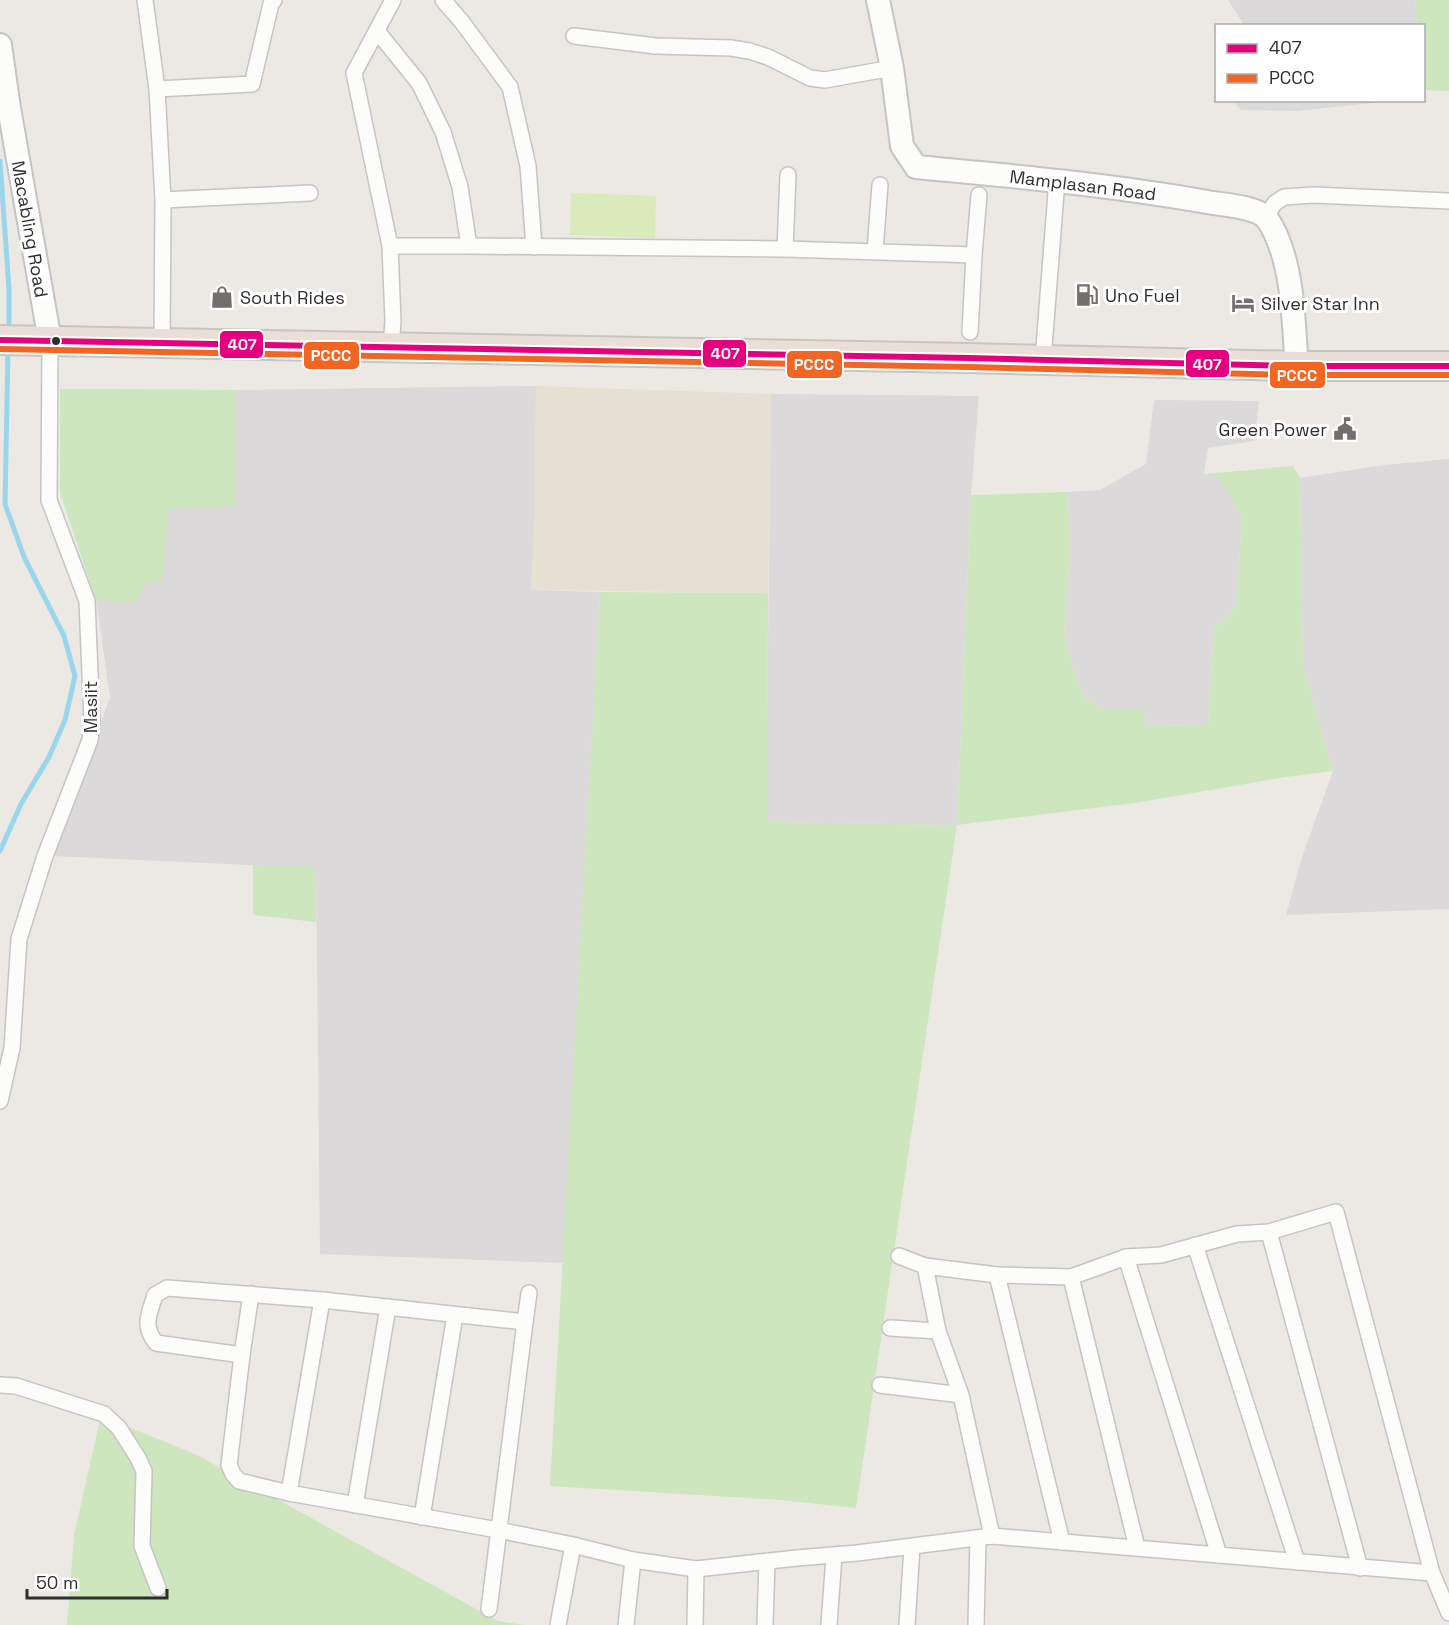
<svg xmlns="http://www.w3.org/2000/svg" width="1449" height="1625" viewBox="0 0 1449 1625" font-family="'Space Grotesk',sans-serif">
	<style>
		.industrial { fill: #dcd9db }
		.education { fill: #e6e0d3 }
		.green { fill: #cee6be }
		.pitch { fill: #d9eabb }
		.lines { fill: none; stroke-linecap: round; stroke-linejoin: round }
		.stream { stroke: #99d6ec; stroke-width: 5 }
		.street-casing { stroke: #c5c4c5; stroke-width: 18 }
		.secondary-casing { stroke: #c5c4c5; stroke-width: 26 }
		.highway-casing { stroke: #c6c5c4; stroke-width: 32 }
		.street { stroke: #fcfcfb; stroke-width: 15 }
		.secondary { stroke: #fcfcfb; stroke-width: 22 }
		.highway { stroke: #eadfd6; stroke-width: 28 }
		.bus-1-casing { stroke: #fff; stroke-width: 10 }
		.bus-2-casing { stroke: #fff; stroke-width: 10 }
		.bus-1 { stroke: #e5007d; stroke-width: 6 }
		.bus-2 { stroke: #f26522; stroke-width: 6 }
		.bus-dot { fill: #2e2e2e; stroke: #fff; stroke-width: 2 }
		.labels { text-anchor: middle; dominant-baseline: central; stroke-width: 6; stroke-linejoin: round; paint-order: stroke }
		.street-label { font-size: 18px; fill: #2e2e2e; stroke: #fff }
		.poi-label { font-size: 18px; fill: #2e2e2e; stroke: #fff; text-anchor: start }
		.line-badge { stroke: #fff; stroke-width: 2 }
		.badge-label { font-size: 16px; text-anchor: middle; font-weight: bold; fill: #fff }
	</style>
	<rect width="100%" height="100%" fill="#ece8e4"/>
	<g class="industrial">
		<path d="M 1228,0 L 1415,0 L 1417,25 L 1244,25 Z"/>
		<path d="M 1233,101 L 1381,101 L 1373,103 L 1296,111 L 1241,110 Z"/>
		<path d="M 536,386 L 535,516 L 531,590 L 600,592 L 563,1263 L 320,1254 L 316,868 L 51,856 L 110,697 L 96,600 L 60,492 L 60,389 L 235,390 Z"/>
		<path d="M 771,394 L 979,396 L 971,495 L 957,825 L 766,822 Z"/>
		<path d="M 1154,400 L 1259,401 L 1254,441 L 1208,448 L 1204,474 L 1220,478 L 1242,517 L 1236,607 L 1214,629 L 1208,726 L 1146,725 L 1143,709 L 1103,709 L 1084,697 L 1071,662 L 1064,633 L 1070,549 L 1068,492 L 1100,490 L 1146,464 Z"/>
		<path d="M 1449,459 L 1449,909 L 1286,915 L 1302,857 L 1333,771 L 1303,665 L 1300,478 L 1384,465 Z"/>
	</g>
	<path class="education" d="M 536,386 L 771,394 L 768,593 L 531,590 L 535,516 Z"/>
	<g class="green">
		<path d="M 1415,0 L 1449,0 L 1449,91 L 1424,90 L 1424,26 L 1417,25 Z"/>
		<path d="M 60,389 L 235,390 L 235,506 L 169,509 L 162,581 L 145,583 L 137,602 L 96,600 L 60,492 Z"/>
		<path d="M 1293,466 L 1300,478 L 1303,664 L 1333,771 L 1286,777 L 1135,803 L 957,825 L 856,1508 L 781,1500 L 550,1486 L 600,592 L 768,593 L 767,822 L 957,825 L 971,495 L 1068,492 L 1070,549 L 1064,633 L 1071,662 L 1084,697 L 1103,709 L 1143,709 L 1146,725 L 1208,726 L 1214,629 L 1236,607 L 1242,517 L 1220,479 L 1204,474 Z"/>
		<path d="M 253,865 L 316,867 L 316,922 L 253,915 Z"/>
		<path d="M 101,1416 L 195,1454 L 498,1621 L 525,1625 L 67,1625 L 74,1535 Z"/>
	</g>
	<path class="pitch" d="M 571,193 L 656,196 L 655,238 L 570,235 Z"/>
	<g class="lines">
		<g class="stream">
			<path d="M 0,161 L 9,289 L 9,333"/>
			<path d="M 0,851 L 21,804 L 49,757 L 65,720 L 75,676 L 64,636 L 24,557 L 5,504 L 8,349"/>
		</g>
		<g class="street-casing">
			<g id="street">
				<path d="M 145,0 L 157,89 L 163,200 L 162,343"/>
				<path d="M 443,0 L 462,22 L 510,87 L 528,166 L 534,247"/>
				<path d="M 377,31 L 419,83 L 443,132 L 460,187 L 469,246"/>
				<path d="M 574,36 L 656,46 L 731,48 L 749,51 L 768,57 L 810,78 L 825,80 L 892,68"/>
				<path d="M 157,89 L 252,84 L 271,4 L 274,0"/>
				<path d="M 163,200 L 310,193"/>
				<path d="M 1265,217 L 1275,203 L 1284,197 L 1314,195 L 1449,201"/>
				<path d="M 390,246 L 469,246 L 785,249 L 974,255"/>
				<path d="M 785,249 L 788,175"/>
				<path d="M 875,251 L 880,185"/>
				<path d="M 970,332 L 974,255 L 979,195"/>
				<path d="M 391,348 L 393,321 L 390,246 L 354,73 L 393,0"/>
				<path d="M 1043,360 L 1057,180"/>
				<path d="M 0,1101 L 12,1048 L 19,939 L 45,856 L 90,740 L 92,722 L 87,601 L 49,500 L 50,341"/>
				<path d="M 1269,1232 L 1360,1568"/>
				<path d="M 1195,1245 L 1297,1562"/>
				<path d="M 899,1256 L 925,1266"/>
				<path d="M 1126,1257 L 1219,1555"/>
				<path d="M 997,1275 L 1062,1542"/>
				<path d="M 1071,1277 L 1137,1548"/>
				<path d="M 529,1293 L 525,1322 L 322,1300 L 167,1288 L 155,1295 C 149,1315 142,1325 156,1343 L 242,1355 L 229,1465 L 233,1474 L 239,1481 L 289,1493 L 498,1530 L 573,1545 L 633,1560 L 696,1569 L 797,1558 L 857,1553 L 992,1536 L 1432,1573"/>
				<path d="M 890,1328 L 938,1331"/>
				<path d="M 242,1355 L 251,1294"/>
				<path d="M 0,1385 L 16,1386 L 104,1414 L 119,1428 L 138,1458 L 144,1471 L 142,1546 L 158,1588"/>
				<path d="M 880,1385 L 961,1395"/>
				<path d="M 289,1493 L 322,1300"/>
				<path d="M 355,1505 L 388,1307"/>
				<path d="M 422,1517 L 455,1315"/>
				<path d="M 992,1536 L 961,1395 L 938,1331 L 925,1266 L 997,1275 L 1071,1277 L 1126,1257 L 1161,1255 L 1237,1234 L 1269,1232 L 1336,1212 L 1432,1573 L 1449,1613"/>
				<path d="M 489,1609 L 525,1322"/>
				<path d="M 558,1625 L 573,1545"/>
				<path d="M 626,1625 L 633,1560"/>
				<path d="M 695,1625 L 696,1569"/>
				<path d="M 765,1625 L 767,1561"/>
				<path d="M 829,1625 L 834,1556"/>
				<path d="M 907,1625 L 912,1547"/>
				<path d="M 976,1625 L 978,1538"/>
			</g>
		</g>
		<g class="secondary-casing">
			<g id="secondary">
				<path d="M 878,0 L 892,68 L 902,146 L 916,167 C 1014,176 1111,185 1207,202 C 1223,205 1252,206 1264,216 C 1270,221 1273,229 1276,235 C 1294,276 1293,322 1297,366"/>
				<path d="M 0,45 L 9,108 L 50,341"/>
			</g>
		</g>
		<g class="highway-casing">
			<path id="highway" d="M 0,340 L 969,358 L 1297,366 L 1449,366"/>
		</g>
		<use href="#street" class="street"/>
		<use href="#secondary" class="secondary"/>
		<use href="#highway" class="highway"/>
		<g class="bus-1-casing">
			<path id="bus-1" d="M 0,340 L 969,358 L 1297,366 L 1449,366"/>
		</g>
		<g class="bus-2-casing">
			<path id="bus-2" d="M 0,349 L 969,367 L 1297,375 L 1449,375"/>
		</g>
		<use href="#bus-1" class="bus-1"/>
		<use href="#bus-2" class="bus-2"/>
	</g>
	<defs>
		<g id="fuel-bare" transform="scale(1.8)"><path d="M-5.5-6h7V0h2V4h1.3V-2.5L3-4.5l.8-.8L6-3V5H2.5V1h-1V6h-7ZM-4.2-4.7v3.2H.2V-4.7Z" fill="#706f6e" stroke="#fff" stroke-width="2.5" paint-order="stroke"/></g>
		<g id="shop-bare" transform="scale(1.8)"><path d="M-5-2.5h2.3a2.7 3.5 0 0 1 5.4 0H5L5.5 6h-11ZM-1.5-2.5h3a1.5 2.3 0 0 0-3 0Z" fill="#706f6e" stroke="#fff" stroke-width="2.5" paint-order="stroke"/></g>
		<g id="hotel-bare" transform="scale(1.8)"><path d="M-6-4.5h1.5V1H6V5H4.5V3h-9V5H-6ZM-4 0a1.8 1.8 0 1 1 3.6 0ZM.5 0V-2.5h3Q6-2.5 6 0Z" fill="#706f6e" stroke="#fff" stroke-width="2.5" paint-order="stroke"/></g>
		<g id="civic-bare" transform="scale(1.8)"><path d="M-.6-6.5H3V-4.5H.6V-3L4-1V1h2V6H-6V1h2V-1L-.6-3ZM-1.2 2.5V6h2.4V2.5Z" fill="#706f6e" stroke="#fff" stroke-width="2.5" paint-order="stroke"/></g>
	</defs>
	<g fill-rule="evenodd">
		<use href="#fuel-bare" x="1087" y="295"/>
		<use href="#shop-bare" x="222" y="297"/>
		<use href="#hotel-bare" x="1243" y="303"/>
		<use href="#civic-bare" x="1345" y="429"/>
	</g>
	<circle class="bus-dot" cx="56" cy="341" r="5"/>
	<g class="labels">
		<g class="street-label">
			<text transform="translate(1083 185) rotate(7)">Mamplasan Road</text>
			<text transform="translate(30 229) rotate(80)">Macabling Road</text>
			<text transform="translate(90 707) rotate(-90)">Masiit</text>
		</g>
		<g class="poi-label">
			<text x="1105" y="295">Uno Fuel</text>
			<text x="240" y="297">South Rides</text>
			<text x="1261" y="303">Silver Star Inn</text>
			<text x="1327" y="429" text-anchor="end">Green Power</text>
		</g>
	</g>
	<g class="line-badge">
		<rect x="219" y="330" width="45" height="29" rx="6" fill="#e5007d"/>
		<rect x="702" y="339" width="45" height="29" rx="6" fill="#e5007d"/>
		<rect x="303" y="341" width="57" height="29" rx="6" fill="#f26522"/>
		<rect x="1185" y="349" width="45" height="29" rx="6" fill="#e5007d"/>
		<rect x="786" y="350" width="57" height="29" rx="6" fill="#f26522"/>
		<rect x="1269" y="361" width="57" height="28" rx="6" fill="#f26522"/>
	</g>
	<g class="badge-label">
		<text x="242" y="350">407</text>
		<text x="725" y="359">407</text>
		<text x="331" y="361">PCCC</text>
		<text x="1207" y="370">407</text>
		<text x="814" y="370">PCCC</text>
		<text x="1297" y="381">PCCC</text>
	</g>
	<rect x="1215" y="24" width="210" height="78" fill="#ffffff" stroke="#ababab" stroke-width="1.5"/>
	<rect x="1227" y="44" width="30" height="9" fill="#e5007d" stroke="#ababab" stroke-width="1.5"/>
	<text x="1269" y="54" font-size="18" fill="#2e2e2e">407</text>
	<rect x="1227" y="74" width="30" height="9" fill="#f26522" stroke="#ababab" stroke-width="1.5"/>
	<text x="1269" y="84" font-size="18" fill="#2e2e2e">PCCC</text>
	<path d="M27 1589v9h140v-9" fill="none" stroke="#2e2e2e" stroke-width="3"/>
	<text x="36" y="1589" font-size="18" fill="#2e2e2e" stroke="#ffffff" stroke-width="4.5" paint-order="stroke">50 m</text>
</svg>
